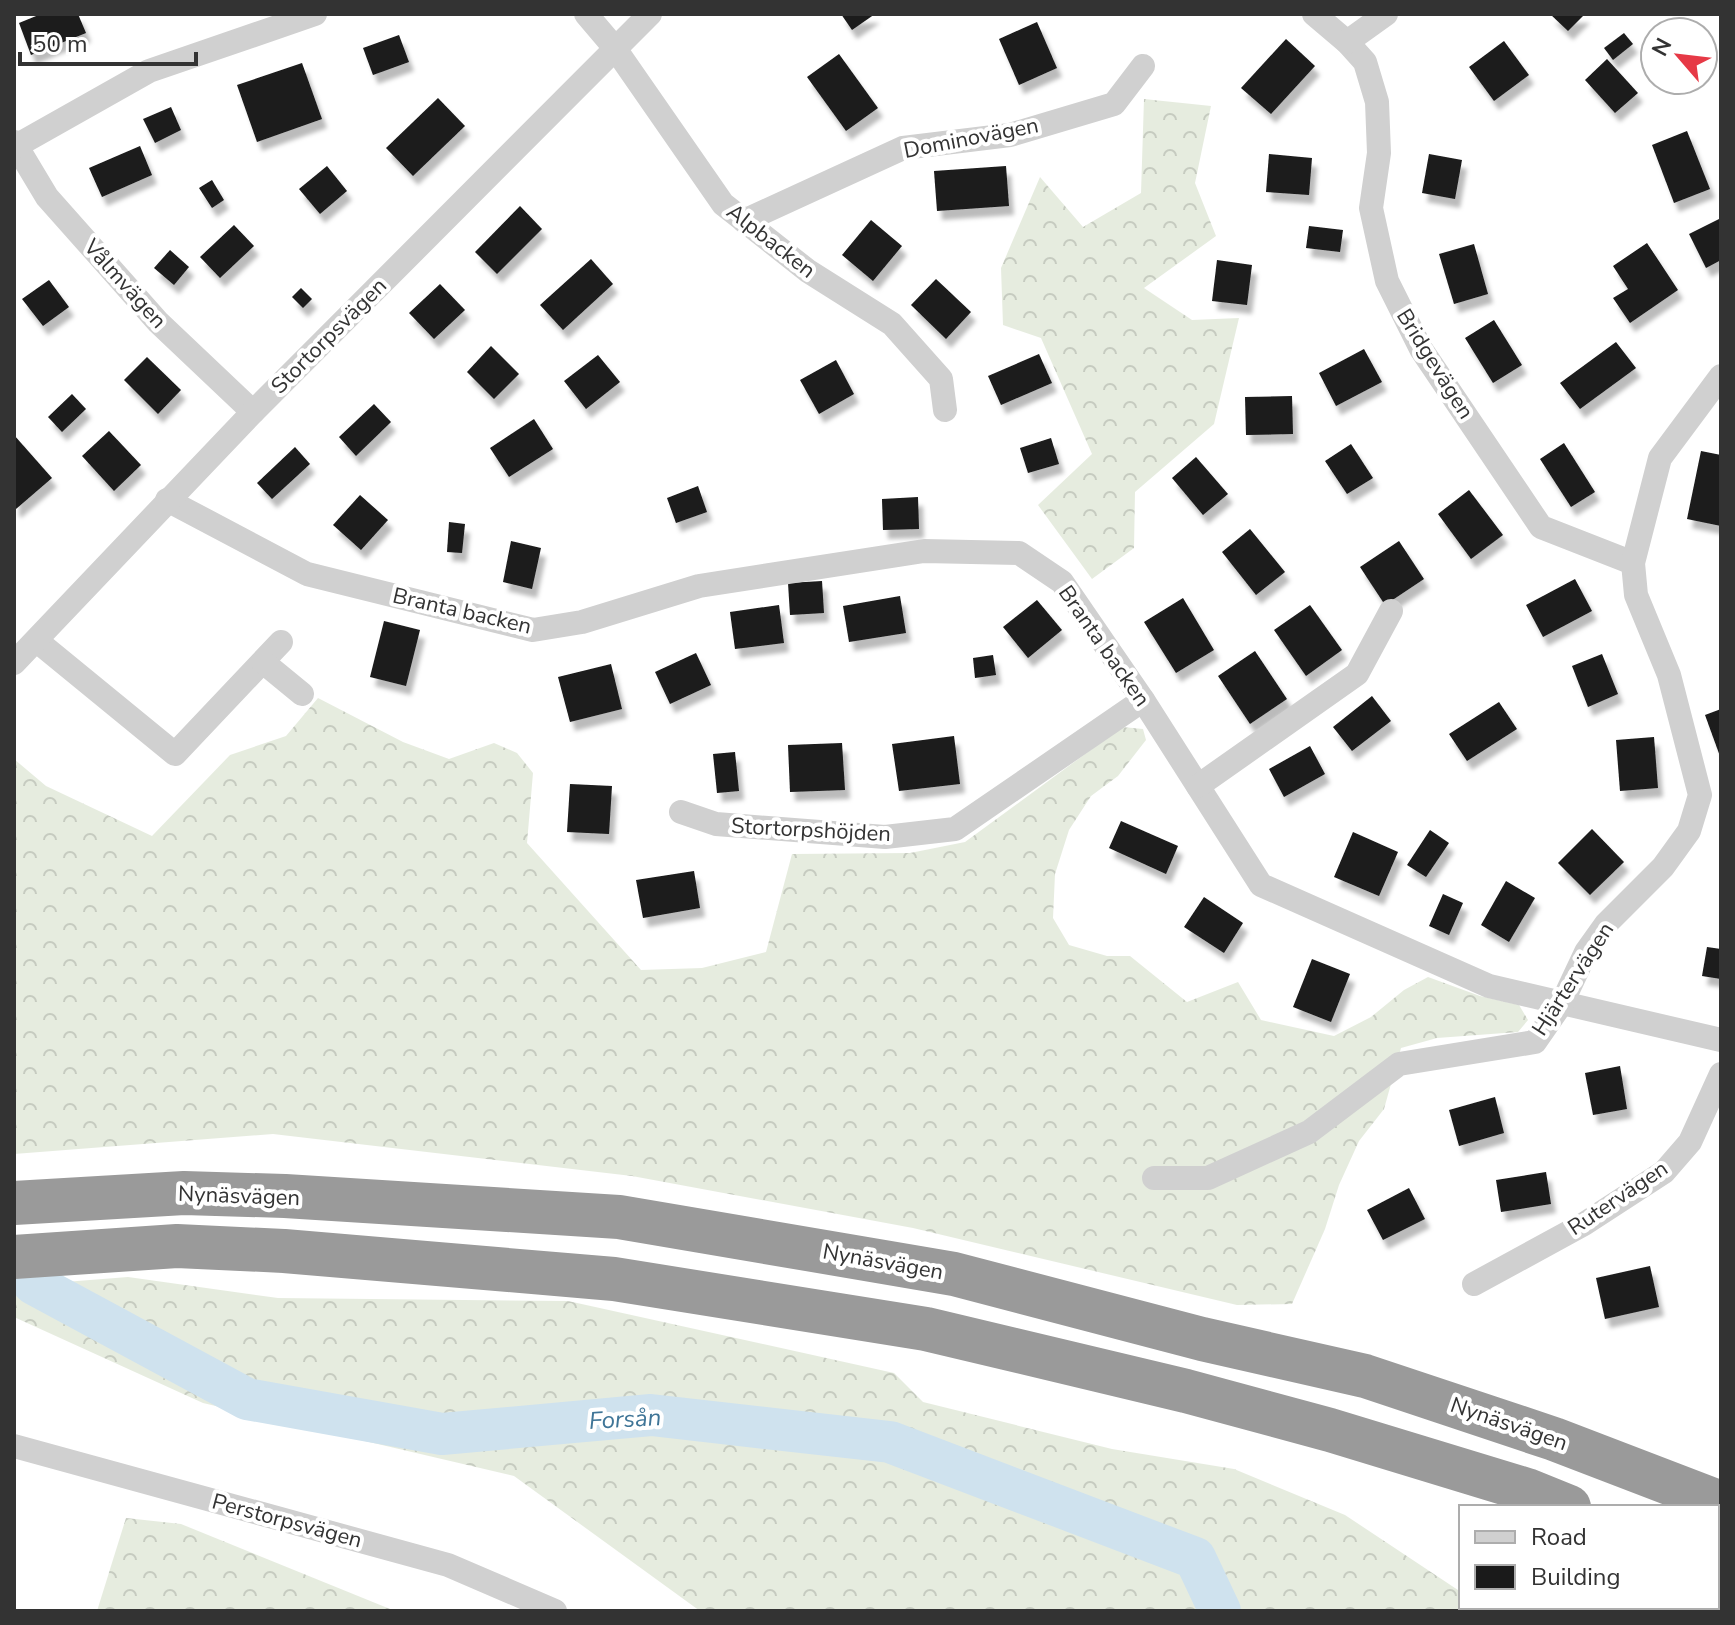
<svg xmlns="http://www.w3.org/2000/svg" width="1735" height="1625" viewBox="0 0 1735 1625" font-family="'Nunito Sans',sans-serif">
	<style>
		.forest { fill: url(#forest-crowns) }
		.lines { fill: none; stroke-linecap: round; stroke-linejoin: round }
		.river { stroke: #cfe2ee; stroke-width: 42 }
		.building { fill: #1a1a1a; filter: url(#shadow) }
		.minor { stroke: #d0d0d0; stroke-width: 24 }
		.motorway { stroke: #9a9a9a; stroke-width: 44 }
		.labels { text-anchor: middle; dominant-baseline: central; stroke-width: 8; stroke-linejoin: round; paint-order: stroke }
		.street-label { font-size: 22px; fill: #333; stroke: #fff }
		.water-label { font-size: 24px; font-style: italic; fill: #3f7597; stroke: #fff }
	</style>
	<defs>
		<pattern id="forest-crowns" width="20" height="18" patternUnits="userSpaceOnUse" patternTransform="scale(2)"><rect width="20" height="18" fill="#e6ecdf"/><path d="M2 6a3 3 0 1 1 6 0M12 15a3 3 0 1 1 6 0" fill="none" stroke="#c6cbc0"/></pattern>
		<filter id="shadow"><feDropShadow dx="5" dy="9" stdDeviation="2" flood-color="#0004"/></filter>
	</defs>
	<rect width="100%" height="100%" fill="#fff"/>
	<g class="forest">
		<path d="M 1144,99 L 1211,106 L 1195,183 L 1216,236 L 1144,288 L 1192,320 L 1239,318 L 1214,424 L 1135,492 L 1134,548 L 1092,579 L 1038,505 L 1092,454 L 1041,338 L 1003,325 L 1001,268 L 1040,177 L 1083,227 L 1141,193 Z"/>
		<path d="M 318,698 L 403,742 L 449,759 L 494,743 L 517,753 L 533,773 L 527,843 L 641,970 L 702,968 L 766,952 L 792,854 L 910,853 L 965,842 L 1122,727 L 1143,729 L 1146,740 L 1118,776 L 1091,796 L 1069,830 L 1055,874 L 1053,918 L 1069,945 L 1107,956 L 1130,956 L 1187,1002 L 1238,982 L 1261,1020 L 1334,1036 L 1371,1017 L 1404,990 L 1428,977 L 1480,996 L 1519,1005 L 1528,1020 L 1518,1032 L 1437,1038 L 1401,1048 L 1384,1109 L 1359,1141 L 1339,1185 L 1325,1229 L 1292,1304 L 1237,1305 L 913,1228 L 632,1176 L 273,1134 L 14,1154 L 14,759 L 46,786 L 152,836 L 230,755 L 286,736 Z"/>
		<path d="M 128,1277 L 278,1298 L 568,1301 L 894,1373 L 923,1402 L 1112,1449 L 1234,1469 L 1345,1515 L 1461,1592 L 1461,1607 L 1484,1607 L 1490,1611 L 700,1611 L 514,1476 L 203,1403 L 14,1317 L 14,1286 Z"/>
		<path d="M 126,1518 L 181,1524 L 395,1611 L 97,1611 Z"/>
	</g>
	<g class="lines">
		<path class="river" d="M 14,1263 L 34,1284 L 247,1399 L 442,1434 L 651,1415 L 890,1442 L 1195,1558 L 1220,1611"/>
	</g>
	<g class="building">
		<path d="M 41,14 L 78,14 L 86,33 L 31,55 L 19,23 Z"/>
		<path d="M 841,14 L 875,14 L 852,30 Z"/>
		<path d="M 1550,14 L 1585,14 L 1568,31 Z"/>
		<path d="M 1037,22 L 1057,68 L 1019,85 L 999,39 Z"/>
		<path d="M 1624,33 L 1633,44 L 1613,60 L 1604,48 Z"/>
		<path d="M 399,35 L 409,62 L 373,75 L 363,48 Z"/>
		<path d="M 1286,39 L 1315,66 L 1271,114 L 1241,88 Z"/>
		<path d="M 1504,41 L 1529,75 L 1494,101 L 1469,67 Z"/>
		<path d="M 839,54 L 878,108 L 846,131 L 807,77 Z"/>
		<path d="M 1607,59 L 1638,93 L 1615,113 L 1585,80 Z"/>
		<path d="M 302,63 L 322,119 L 257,142 L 237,85 Z"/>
		<path d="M 438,98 L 465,126 L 413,176 L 386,148 Z"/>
		<path d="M 171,107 L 181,130 L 155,143 L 143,119 Z"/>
		<path d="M 1687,131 L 1710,189 L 1674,203 L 1652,145 Z"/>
		<path d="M 140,146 L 152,175 L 102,197 L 89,168 Z"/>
		<path d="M 1269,154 L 1312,158 L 1309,195 L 1266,192 Z"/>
		<path d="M 1429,154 L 1462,160 L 1455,199 L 1422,193 Z"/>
		<path d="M 327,166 L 347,191 L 320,214 L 299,189 Z"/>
		<path d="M 1006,166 L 1009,206 L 937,211 L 934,171 Z"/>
		<path d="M 212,180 L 224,200 L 212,208 L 199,188 Z"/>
		<path d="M 520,206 L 542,229 L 497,274 L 475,252 Z"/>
		<path d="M 1721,218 L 1721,260 L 1706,268 L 1689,234 Z"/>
		<path d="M 871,220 L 902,246 L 873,281 L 842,255 Z"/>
		<path d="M 234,225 L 254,246 L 220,278 L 200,257 Z"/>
		<path d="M 1309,226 L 1343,230 L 1340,252 L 1306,248 Z"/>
		<path d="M 1647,243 L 1678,290 L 1630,323 L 1613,298 L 1628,289 L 1613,266 Z"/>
		<path d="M 1474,244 L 1488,294 L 1454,304 L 1439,254 Z"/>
		<path d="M 170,250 L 189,267 L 174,285 L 154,268 Z"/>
		<path d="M 591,259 L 613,284 L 563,330 L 540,305 Z"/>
		<path d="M 1217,260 L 1252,265 L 1247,305 L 1212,301 Z"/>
		<path d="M 936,279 L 971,312 L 946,339 L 911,305 Z"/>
		<path d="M 49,280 L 69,307 L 43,326 L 22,299 Z"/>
		<path d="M 440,284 L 465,310 L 434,339 L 409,313 Z"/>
		<path d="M 301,288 L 312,299 L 303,308 L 292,297 Z"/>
		<path d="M 1494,320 L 1522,365 L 1493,383 L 1465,338 Z"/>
		<path d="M 1616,342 L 1636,368 L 1580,409 L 1560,383 Z"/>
		<path d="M 491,346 L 519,374 L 494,399 L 467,372 Z"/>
		<path d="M 1364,349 L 1382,382 L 1336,406 L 1319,373 Z"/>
		<path d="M 1039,354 L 1052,383 L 1001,405 L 988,376 Z"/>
		<path d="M 598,355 L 620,382 L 586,409 L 564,381 Z"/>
		<path d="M 147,357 L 181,390 L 158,414 L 124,380 Z"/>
		<path d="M 836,360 L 854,394 L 819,414 L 800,380 Z"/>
		<path d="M 72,394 L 86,409 L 62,432 L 48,417 Z"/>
		<path d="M 1292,396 L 1293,434 L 1246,435 L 1245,397 Z"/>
		<path d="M 374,404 L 391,422 L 356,456 L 339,437 Z"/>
		<path d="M 534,419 L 553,449 L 509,477 L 490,448 Z"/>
		<path d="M 109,431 L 141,465 L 114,491 L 82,456 Z"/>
		<path d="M 14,435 L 52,478 L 16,509 L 14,506 Z"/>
		<path d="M 1051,438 L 1059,464 L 1028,473 L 1020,448 Z"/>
		<path d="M 1564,443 L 1595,492 L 1571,507 L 1540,459 Z"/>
		<path d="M 1351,444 L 1373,478 L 1347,494 L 1325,461 Z"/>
		<path d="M 295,447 L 310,464 L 272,499 L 257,483 Z"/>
		<path d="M 1701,451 L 1721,455 L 1721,526 L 1687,519 Z"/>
		<path d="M 1196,457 L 1228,494 L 1203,515 L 1172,478 Z"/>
		<path d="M 698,486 L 707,512 L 676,523 L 667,498 Z"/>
		<path d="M 1469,490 L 1503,535 L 1471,559 L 1438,514 Z"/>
		<path d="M 360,495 L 388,520 L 361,550 L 333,525 Z"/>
		<path d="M 918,497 L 919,529 L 883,530 L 882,499 Z"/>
		<path d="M 449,522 L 465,524 L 462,553 L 447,552 Z"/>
		<path d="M 1250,529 L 1285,572 L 1256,595 L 1222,552 Z"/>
		<path d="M 511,541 L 541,548 L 532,589 L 503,582 Z"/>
		<path d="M 1399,541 L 1424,579 L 1385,605 L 1360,567 Z"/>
		<path d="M 1575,579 L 1592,611 L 1543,637 L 1526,605 Z"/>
		<path d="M 822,581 L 824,613 L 790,615 L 788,583 Z"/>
		<path d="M 900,596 L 906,633 L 849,642 L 843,606 Z"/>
		<path d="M 1183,598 L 1214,650 L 1176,673 L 1144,622 Z"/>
		<path d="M 1037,600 L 1062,630 L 1028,658 L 1003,627 Z"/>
		<path d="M 779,605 L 784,643 L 735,649 L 730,612 Z"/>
		<path d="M 1310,605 L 1342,650 L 1306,676 L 1274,630 Z"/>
		<path d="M 384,621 L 420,630 L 406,686 L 370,677 Z"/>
		<path d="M 1255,651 L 1287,699 L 1250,724 L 1218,676 Z"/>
		<path d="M 696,653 L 711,685 L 670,704 L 655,672 Z"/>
		<path d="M 1602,654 L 1618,694 L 1588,707 L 1572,666 Z"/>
		<path d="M 993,655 L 996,675 L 975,678 L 973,658 Z"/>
		<path d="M 611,664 L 622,709 L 570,722 L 558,677 Z"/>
		<path d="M 1372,696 L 1391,721 L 1352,751 L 1333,727 Z"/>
		<path d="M 1499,702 L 1517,729 L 1467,761 L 1449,734 Z"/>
		<path d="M 1721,709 L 1721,759 L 1705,715 Z"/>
		<path d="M 954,736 L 960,784 L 899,791 L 892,744 Z"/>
		<path d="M 1654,737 L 1658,788 L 1620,791 L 1616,740 Z"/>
		<path d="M 842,743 L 845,790 L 790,792 L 788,745 Z"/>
		<path d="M 1310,746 L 1325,774 L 1284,797 L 1269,769 Z"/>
		<path d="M 735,752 L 739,791 L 717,793 L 713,754 Z"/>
		<path d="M 570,784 L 612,786 L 609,834 L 567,832 Z"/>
		<path d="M 1121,821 L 1178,846 L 1166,874 L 1109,848 Z"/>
		<path d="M 1592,829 L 1624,862 L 1590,895 L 1558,863 Z"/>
		<path d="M 1430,830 L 1449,843 L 1426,877 L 1407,865 Z"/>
		<path d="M 1353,832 L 1398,852 L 1379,896 L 1334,877 Z"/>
		<path d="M 694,871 L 700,908 L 643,918 L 636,880 Z"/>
		<path d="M 1506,881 L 1535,898 L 1509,942 L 1481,925 Z"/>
		<path d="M 1443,894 L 1463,903 L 1449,935 L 1429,926 Z"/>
		<path d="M 1204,897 L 1243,923 L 1224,953 L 1184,927 Z"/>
		<path d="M 1707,947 L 1721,949 L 1721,979 L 1702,976 Z"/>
		<path d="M 1312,959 L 1350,974 L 1331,1022 L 1293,1007 Z"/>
		<path d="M 1620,1066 L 1627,1109 L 1593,1115 L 1585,1073 Z"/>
		<path d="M 1495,1097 L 1504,1133 L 1459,1146 L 1449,1110 Z"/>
		<path d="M 1546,1172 L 1551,1204 L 1501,1212 L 1496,1180 Z"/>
		<path d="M 1409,1188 L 1425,1219 L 1383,1240 L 1367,1210 Z"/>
		<path d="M 1650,1266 L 1659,1307 L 1605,1319 L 1596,1278 Z"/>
	</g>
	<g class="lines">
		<g class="minor">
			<path d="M 586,14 L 614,47 L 723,204 L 808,271 L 892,324 L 941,379 L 945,410"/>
			<path d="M 1314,14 L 1347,42 L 1365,62 L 1377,102 L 1379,153 L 1371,208 L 1387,281 L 1421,349 L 1541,527 L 1633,563"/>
			<path d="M 1347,42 L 1386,14"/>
			<path d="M 14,142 L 47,197 L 158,322 L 253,412"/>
			<path d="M 16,146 L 149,71 L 315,14"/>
			<path d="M 744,221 L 903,148 L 1010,135 L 1114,104 L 1143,66"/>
			<path d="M 167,500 L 307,574 L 533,630 L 582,622 L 699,586 L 924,551 L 1019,553 L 1062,582 L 1143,700 L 1261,885 L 1489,986 L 1721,1040"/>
			<path d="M 37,641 L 175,754 L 281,642"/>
			<path d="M 263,662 L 302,694"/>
			<path d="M 14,663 L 253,412 L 650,14"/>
			<path d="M 1198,786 L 1357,674 L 1391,611"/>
			<path d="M 681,812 L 716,824 L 885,837 L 955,829 L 1143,700"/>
			<path d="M 1154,1178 L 1208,1178 L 1309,1132 L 1399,1064 L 1535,1042 L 1562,1003 L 1586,952 L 1606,924 L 1663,867 L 1689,831 L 1700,795 L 1669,675 L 1636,595 L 1633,563 L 1660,458 L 1721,376"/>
			<path d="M 1474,1284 L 1584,1224 L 1664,1172 L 1690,1142 L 1721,1074"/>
			<path d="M 14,1446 L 448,1565 L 555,1611"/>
		</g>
		<g class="motorway">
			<path d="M 14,1203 L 184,1193 L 285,1196 L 619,1217 L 954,1274 L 1202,1339 L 1365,1376 L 1554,1439 L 1721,1503"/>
			<path d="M 14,1257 L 177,1246 L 284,1251 L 614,1279 L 926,1329 L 1186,1391 L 1330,1430 L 1527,1490 L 1569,1507"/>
			<path d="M 1717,1566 L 1721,1568"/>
		</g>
	</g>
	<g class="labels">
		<g class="street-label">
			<text transform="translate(971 138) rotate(-11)">Dominovägen</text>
			<text transform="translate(771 241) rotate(38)">Alpbacken</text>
			<text transform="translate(125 284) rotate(48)">Vålmvägen</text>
			<text transform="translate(329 336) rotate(-45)">Stortorpsvägen</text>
			<text transform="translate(1435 364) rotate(58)">Bridgevägen</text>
			<text transform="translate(462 611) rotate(13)">Branta backen</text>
			<text transform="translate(1104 646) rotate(55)">Branta backen</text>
			<text transform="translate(811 830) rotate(3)">Stortorpshöjden</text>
			<text transform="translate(1573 979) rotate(-57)">Hjärtervägen</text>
			<text transform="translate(239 1196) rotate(2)">Nynäsvägen</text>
			<text transform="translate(1618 1198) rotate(-34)">Rutervägen</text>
			<text transform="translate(883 1262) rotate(10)">Nynäsvägen</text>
			<text transform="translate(1509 1424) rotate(19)">Nynäsvägen</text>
			<text transform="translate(287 1521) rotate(15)">Perstorpsvägen</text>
		</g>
		<g class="water-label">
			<text transform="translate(625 1419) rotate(-3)">Forsån</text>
		</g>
	</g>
	<rect width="1735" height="1625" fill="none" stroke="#333333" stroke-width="32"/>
	<rect x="1459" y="1505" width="260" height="104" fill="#ffffff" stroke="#adadad" stroke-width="2"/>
	<rect x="1475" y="1531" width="40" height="12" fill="#d0d0d0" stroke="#adadad" stroke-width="2"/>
	<text x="1531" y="1545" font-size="24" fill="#333333">Road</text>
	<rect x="1475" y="1565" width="40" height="24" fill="#1a1a1a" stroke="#adadad" stroke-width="2"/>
	<text x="1531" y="1585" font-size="24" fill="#333333">Building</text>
	<g transform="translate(1679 56) rotate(298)"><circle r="38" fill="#ffffff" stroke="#adadad" stroke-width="2"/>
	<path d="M0-6L14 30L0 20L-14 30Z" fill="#e63946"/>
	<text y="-12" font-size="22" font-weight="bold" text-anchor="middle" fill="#333333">N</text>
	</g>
	<path d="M20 52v12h176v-12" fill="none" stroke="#333333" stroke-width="4"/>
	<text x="32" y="52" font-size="24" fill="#333333" stroke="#ffffff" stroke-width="6" paint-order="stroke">50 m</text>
</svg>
